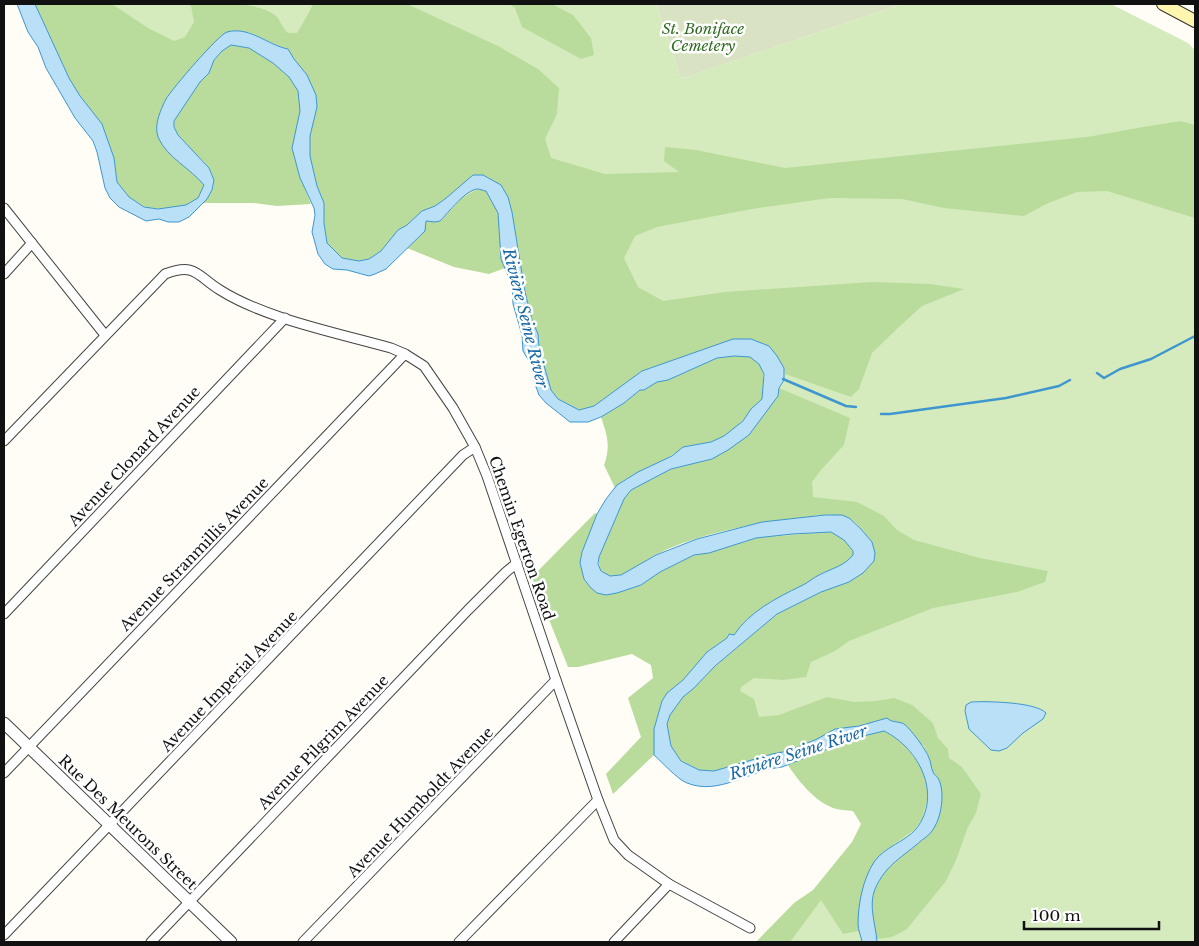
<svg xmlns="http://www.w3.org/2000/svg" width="1199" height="946" viewBox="0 0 1199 946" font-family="'Libre Baskerville',serif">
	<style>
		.green { fill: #d5ebbd }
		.forest { fill: #b9dc9c }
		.cemetery { fill: #d9e3c4 }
		.water { fill: #b9e0f7; stroke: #3f96cf }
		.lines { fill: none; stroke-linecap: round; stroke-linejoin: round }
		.stream { stroke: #3f96cf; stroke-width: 2.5 }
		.minor-casing { stroke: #444; stroke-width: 11 }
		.tertiary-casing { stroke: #444; stroke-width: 13 }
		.secondary-casing { stroke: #333; stroke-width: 14 }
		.minor { stroke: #fff; stroke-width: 9 }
		.tertiary { stroke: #fff; stroke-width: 11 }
		.secondary { stroke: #fff6b0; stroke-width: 12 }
		.labels { text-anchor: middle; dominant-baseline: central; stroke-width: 5; stroke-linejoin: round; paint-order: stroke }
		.park-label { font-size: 15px; font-style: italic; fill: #2f6b1f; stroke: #fff }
		.street-label { font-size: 15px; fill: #111; stroke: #fff }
		.water-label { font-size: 16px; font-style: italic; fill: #1768a6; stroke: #fff }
	</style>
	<rect width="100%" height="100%" fill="#fffdf5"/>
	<path class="green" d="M 35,4 L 656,4 L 681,79 L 902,4 L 1111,4 L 1188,43 L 1195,50 L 1195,942 L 778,942 L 924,746 L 714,771 L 738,647 L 777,614 L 762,522 L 779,388 L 784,380 L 692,354 L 512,212 L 317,186 L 158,209 L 80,96 Z"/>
	<g class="forest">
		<path d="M 35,4 L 112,4 L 148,28 L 174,41 L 185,37 L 194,22 L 191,6 L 188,4 C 213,4 255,0 275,15 C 280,19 282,28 288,33 L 297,33 L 307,16 L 313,4 L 407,4 L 498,46 L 538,69 L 559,88 L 557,114 L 545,139 L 551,158 L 605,174 L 679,172 L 664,161 L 665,147 L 696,150 L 785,168 L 1087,137 L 1143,127 L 1181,121 L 1195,125 L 1195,218 L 1107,191 L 1077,192 L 1046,204 L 1024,216 L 944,208 L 902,199 L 830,198 L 752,209 L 657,227 L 635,236 L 624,258 L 638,287 L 663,301 L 725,292 L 872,282 L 930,284 L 964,289 L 922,306 L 899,327 L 872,353 L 859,389 L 851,397 L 785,374 L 784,368 L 733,339 L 642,371 L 594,406 L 579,410 L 558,399 L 551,390 L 539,348 L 538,334 L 532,320 L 525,292 L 512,212 L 508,197 L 473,175 L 445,199 L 435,206 L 422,211 L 407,225 L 398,230 L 381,251 L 369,259 L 359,261 L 342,258 L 327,243 L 324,223 L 324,203 L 317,186 L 310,156 L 310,136 L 317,107 L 316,95 L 307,75 L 294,59 L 288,49 L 280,47 L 249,32 L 228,32 L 167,99 L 167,151 L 197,176 L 204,185 L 198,198 L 186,205 L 158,209 L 145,207 L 129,197 L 117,182 L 114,158 L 102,124 L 80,96 L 69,78 Z"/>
		<path d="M 509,4 L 552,4 L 573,15 L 591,38 L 594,55 L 581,59 L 522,27 L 515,8 Z"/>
		<path d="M 231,45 L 249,48 L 273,63 L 292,80 L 298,91 L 300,111 L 292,148 L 300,178 L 311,204 L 277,206 L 254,203 L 203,203 C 239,165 174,153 174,121 L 200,82 L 209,73 L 214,61 L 222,51 Z"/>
		<path d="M 478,189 L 486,191 C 492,199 499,211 499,221 C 500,237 499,253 505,268 L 489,274 L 454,267 L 407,248 L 425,231 L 425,221 L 440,221 L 462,198 Z"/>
		<path d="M 734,356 C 739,356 745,356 750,357 C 768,363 763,385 762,399 C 749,412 739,428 723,437 C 711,444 698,443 685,447 C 680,448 677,453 672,455 C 654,467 631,472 615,488 L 604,465 C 611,446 607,435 601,417 L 624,403 L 640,390 L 644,389 L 657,382 L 668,380 L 717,358 Z"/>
		<path d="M 779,388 L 850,418 L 844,445 L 821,470 L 812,482 L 813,497 L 857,502 L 884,516 L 897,530 L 914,540 L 980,558 L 1048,571 L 1045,582 L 1017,592 L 933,608 L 849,641 L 835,651 L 811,662 L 806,677 L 783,680 L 754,678 L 741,687 L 740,691 L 754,699 L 759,717 L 779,715 L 827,697 L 854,702 L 876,701 L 894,698 L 912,705 L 933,723 L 938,738 L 948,749 L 949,758 L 962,767 L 981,794 L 976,813 L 968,827 L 956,860 L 946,881 L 907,929 L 892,937 L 877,939 C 875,928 872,915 872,904 C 874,874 900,856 923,840 L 939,779 L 933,772 L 929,758 L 924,746 L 920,743 L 904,724 L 890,721 L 835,729 L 817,739 L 788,751 L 772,754 L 714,771 L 699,770 L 681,761 L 671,746 L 667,724 L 670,715 L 683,697 L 694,688 L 715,666 L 777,614 L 821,592 L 849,582 L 872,542 C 866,534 858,522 848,518 C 833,512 814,516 799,518 C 751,524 699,533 655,555 C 644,561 625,578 611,576 C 601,575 598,566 599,557 L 624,499 L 631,490 L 671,469 L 712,459 L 778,394 Z"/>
		<path d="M 595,513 L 597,514 L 582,552 L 580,563 L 584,579 L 587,584 L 597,593 L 606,595 L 617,593 L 641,585 L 660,572 L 694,555 L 709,553 L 756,538 L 831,532 L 844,540 L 853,552 L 853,555 C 844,566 833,568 821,574 C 814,577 808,583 801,586 C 776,598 749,612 734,635 L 728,634 L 727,638 L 707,652 L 683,680 L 667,693 L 662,701 L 654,729 L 654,755 L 613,794 L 606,774 L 641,737 L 628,698 L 653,678 L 651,665 L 632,654 L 578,667 L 568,667 L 532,577 Z"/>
		<path d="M 884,731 L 901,741 L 921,766 L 927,781 L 927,800 L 922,819 L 914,830 L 883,852 L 874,862 L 858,924 L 859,931 L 843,934 L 821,900 L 790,942 L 756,942 L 794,903 L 813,890 L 852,842 L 861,824 L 853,811 C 846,810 839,810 833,808 C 813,800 799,781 787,764 L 855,738 Z"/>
	</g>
	<path class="cemetery" d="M 656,4 L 902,4 L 681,79 Z"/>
	<g class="water">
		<path d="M 17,4 L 35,4 L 69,78 L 80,96 L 102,124 L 114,158 L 117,182 L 129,197 L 144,207 L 158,209 L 186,205 L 198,198 L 204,185 C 191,169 167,157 159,139 C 153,127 160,111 166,99 C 172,89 218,35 227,32 C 250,26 267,45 288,49 L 294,59 L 307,75 L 316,95 L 317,107 L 310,136 L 310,156 L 317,186 L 324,203 L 324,223 L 327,243 L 342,258 L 359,261 L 369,259 L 381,251 L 398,230 L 407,225 L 422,211 L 435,206 L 445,199 L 473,175 L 483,175 L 501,185 L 508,197 L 512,212 L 525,292 L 532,320 L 538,334 L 539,348 L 551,390 L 558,399 L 579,410 L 594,406 L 642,371 L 733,339 L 751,339 L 769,346 L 777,356 L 784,368 L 784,380 L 779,388 L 778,396 L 749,435 L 728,450 L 712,459 L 671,469 L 631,490 L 624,499 L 599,557 L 598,564 L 601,571 L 610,576 L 621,575 L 656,555 L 697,539 L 762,522 L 825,515 L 842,515 L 849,518 L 860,528 L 872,542 L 875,553 L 874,561 L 863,573 L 849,582 L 821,592 L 777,614 L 715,666 L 694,688 L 683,697 L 670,715 L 667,724 L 671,746 L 681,761 L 699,770 L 714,771 L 772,754 L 788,751 L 817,739 L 835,729 L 859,726 L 887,718 C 892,723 899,721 904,724 C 910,728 927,751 929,758 C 931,762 931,768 933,772 C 934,775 937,776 938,778 C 945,790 942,814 935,826 C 933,831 927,837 922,840 C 903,857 886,864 875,889 C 868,906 876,925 877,942 L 862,942 C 861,936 858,930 858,924 C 858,904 863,879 874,862 C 884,847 905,842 916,829 C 943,795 919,748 884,731 L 855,738 L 782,767 C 750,770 719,796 687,783 C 677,779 662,762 654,755 L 654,729 L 662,701 L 667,693 L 683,680 L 707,652 L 727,638 L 729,634 L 734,635 C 749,612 776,598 801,586 C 808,583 814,577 821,574 C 833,568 844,566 853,555 L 853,551 L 844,540 L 831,532 L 792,534 L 756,538 L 709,553 L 694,555 L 660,572 L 641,585 L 617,593 L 606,595 L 597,593 L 590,587 L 584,579 L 580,563 L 582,552 L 597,514 L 606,499 L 617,485 L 638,472 L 672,456 L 683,447 L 711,442 L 724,436 L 743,421 L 751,409 L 762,399 L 764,374 L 759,364 L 750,357 L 734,356 L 717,358 L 668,380 L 657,382 L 644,390 L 640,390 L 624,403 L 601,417 L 588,422 L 570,422 L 546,403 L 539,395 L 535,384 L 532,366 L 523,351 L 522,335 L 513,304 L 512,285 L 501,259 L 498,213 L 486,191 C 484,191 480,189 478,189 C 466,189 448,213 440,221 L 435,222 L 426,221 L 425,231 L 386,269 L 375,274 L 369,276 L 347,270 L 333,269 L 325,264 L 318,254 L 312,232 L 315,215 L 314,208 L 300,178 L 292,148 L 300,111 L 298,91 L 289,77 L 273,63 L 249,48 L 231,45 L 222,51 L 214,60 L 209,73 L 200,82 L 174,121 L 174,127 L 178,135 L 209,168 L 214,180 L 212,190 L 207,199 L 189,217 L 179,222 L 168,222 L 159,219 L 146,221 L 119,207 L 110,198 L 105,188 L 97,152 L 93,141 L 75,118 L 46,68 L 38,47 L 28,32 Z"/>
		<path d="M 971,702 C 987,701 1036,702 1046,713 L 1043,719 L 1023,733 L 1007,748 L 999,751 L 991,750 L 969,729 L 965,711 L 966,705 Z"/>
	</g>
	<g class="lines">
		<g class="stream">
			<path d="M 1097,373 L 1104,378 L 1120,369 L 1151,359 L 1195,336"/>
			<path d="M 783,379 L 846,406 L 856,407"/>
			<path d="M 881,414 L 890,414 L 1006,398 L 1059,386 L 1070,380"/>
		</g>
		<g class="minor-casing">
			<g id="minor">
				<path d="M 4,208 L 105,335"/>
				<path d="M 4,274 L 32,243"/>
				<path d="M 4,441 L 165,274 C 196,262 197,276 220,290 C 266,319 338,333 391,348 L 405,354 L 424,366 L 453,408 L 475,447 L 487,476 L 556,680 L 598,800 L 614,840 L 628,855 L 669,884 L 750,928"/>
				<path d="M 4,614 L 285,318"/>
				<path d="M 4,773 L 405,354"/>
				<path d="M 4,935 L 463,455 L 475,447"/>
				<path d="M 151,942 L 468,610 L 506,572 L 517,563"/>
				<path d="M 303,942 L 556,680"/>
				<path d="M 459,942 L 598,800"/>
				<path d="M 614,942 L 669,884"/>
			</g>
		</g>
		<g class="tertiary-casing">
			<path id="tertiary" d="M 4,723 L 231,942"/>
		</g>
		<g class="secondary-casing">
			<path id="secondary" d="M 1163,4 L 1195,21"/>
		</g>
		<use href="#minor" class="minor"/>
		<use href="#tertiary" class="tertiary"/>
		<use href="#secondary" class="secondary"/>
	</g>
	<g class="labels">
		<g class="park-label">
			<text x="703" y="28">St. Boniface<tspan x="703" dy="17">Cemetery</tspan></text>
		</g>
		<g class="street-label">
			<text transform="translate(134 456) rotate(-47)">Avenue Clonard Avenue</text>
			<text transform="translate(522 538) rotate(71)">Chemin Egerton Road</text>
			<text transform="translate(194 554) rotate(-46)">Avenue Stranmillis Avenue</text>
			<text transform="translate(229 681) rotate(-46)">Avenue Imperial Avenue</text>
			<text transform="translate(323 742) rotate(-46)">Avenue Pilgrim Avenue</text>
			<text transform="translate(420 802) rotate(-46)">Avenue Humboldt Avenue</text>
			<text transform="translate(128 822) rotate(44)">Rue Des Meurons Street</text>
		</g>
		<g class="water-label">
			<text transform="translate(526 318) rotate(76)">Rivière Seine River</text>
			<text transform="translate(798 752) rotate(-18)">Rivière Seine River</text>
		</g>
	</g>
	<rect width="1199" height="946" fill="none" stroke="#111111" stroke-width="10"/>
	<path d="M1024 921v8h135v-8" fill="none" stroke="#111111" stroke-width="2.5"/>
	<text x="1032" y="921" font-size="15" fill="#111111" stroke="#ffffff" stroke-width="4" paint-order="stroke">100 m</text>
</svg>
